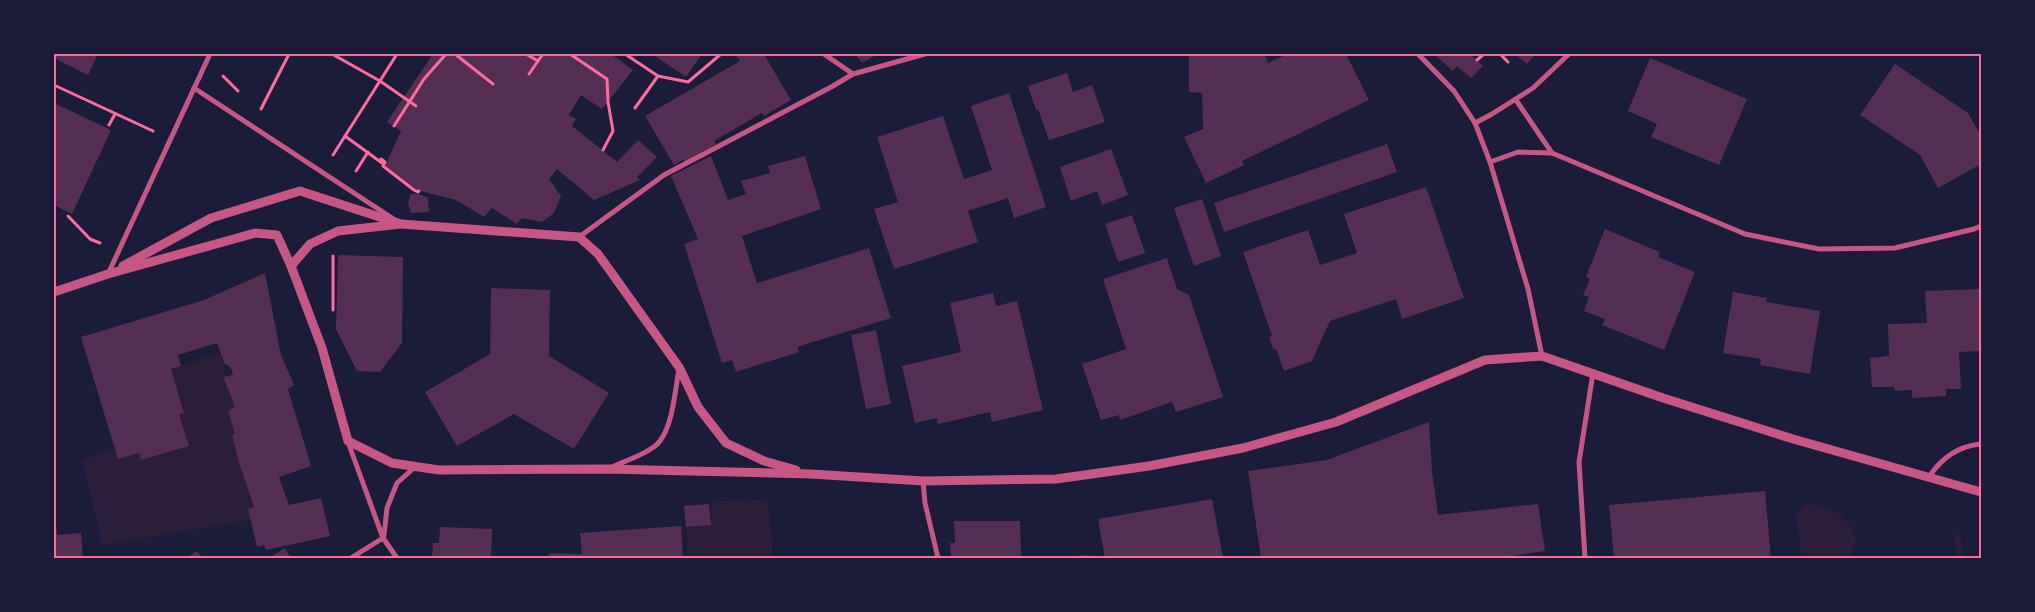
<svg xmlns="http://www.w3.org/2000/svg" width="2035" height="612" viewBox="0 0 2035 612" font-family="'Archivo Narrow',sans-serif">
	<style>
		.green { fill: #2a1e3b }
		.building { fill: #542f53 }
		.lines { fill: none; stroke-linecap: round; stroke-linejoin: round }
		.path { stroke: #ff6b9d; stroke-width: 3 }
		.minor { stroke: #c65784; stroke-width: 5 }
		.tertiary { stroke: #c65784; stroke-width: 9 }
		.neatline { fill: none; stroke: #ff6b9d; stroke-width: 2 }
	</style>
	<rect width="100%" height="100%" fill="#1b1b3a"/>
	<g class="green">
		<path d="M 221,353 L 225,364 L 223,378 L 235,407 L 228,411 L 235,434 L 232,436 L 239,463 L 254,507 L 248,509 L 251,520 L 102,545 L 82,461 L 115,447 L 139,453 L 141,460 L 189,446 L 179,414 L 184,413 L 171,369 Z"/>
		<path d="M 768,500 L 773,558 L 687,558 L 686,527 L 711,525 L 711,501 Z"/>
		<path d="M 1804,504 C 1831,506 1847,514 1857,541 L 1851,551 L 1851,558 L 1802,558 L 1796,517 Z"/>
		<path d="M 1954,534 L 1960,536 L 1963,558 L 1956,558 Z"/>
	</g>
	<g class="building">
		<path d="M 54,54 L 98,54 L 88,75 L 54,58 Z"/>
		<path d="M 433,54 L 611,54 L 633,70 L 602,109 L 581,95 L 569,115 L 576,119 L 572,126 L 617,162 L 638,140 L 657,157 L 637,177 L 640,180 L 594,200 L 557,169 L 549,179 L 561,196 L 554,213 L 542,222 L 522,218 L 517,224 L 492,208 L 484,217 L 456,200 L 417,190 L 385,166 L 401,131 L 387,122 Z"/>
		<path d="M 652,54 L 702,54 L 686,77 Z"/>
		<path d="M 735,54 L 764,54 L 791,100 L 764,116 L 762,113 L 714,141 L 716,144 L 685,162 L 683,160 L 674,165 L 645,116 L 740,61 Z"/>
		<path d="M 855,54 L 878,54 L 862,63 Z"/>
		<path d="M 1189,54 L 1249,54 L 1250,56 L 1265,54 L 1268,63 L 1288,54 L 1346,54 L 1369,100 L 1242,161 L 1244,165 L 1206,183 L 1184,137 L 1203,129 L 1202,93 L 1189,92 Z"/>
		<path d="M 1434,54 L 1470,54 L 1483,66 L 1471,78 L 1457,66 L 1453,71 Z"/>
		<path d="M 1515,54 L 1536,54 L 1527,64 Z"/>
		<path d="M 1650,58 L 1747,99 L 1719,165 L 1651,137 L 1657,124 L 1628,111 Z"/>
		<path d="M 1895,64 L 1968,113 L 1981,136 L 1981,164 L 1938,188 L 1920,155 L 1860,115 Z"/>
		<path d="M 1067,73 L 1073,92 L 1092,85 L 1105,122 L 1049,140 L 1038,109 L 1036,110 L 1028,86 Z"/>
		<path d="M 1009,93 L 1046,207 L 1014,218 L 1008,198 L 968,211 L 978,242 L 894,269 L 874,209 L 898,202 L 877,137 L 943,116 L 964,179 L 992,170 L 971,106 Z"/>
		<path d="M 54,103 L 111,130 L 72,214 L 54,205 Z"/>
		<path d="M 1387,144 L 1397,172 L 1224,232 L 1214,203 Z"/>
		<path d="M 1111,149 L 1128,195 L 1102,205 L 1097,191 L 1071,201 L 1060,167 Z"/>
		<path d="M 711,156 L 728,200 L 746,194 L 741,181 L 770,173 L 768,166 L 805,156 L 821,209 L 742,236 L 757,283 L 869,248 L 891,318 L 797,347 L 799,352 L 736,372 L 732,360 L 722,363 L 684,244 L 698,239 L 671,176 Z"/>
		<path d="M 1426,187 L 1464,298 L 1402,319 L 1396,299 L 1330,321 L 1312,361 L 1284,371 L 1276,349 L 1273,349 L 1269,337 L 1272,336 L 1243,252 L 1308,230 L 1320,265 L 1357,253 L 1344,214 Z"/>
		<path d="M 411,194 L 420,194 L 428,198 L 429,212 L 411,213 L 408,203 Z"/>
		<path d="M 1202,199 L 1221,256 L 1194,266 L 1174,208 Z"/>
		<path d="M 1132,215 L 1145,253 L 1118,262 L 1105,224 Z"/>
		<path d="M 1605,229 L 1660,252 L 1658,257 L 1695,272 L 1664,350 L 1602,325 L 1605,319 L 1584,311 L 1589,297 L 1583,295 L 1590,279 L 1586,277 Z"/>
		<path d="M 338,255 L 403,257 L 402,343 L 380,372 L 357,371 L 336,329 Z"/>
		<path d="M 1167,258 L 1177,289 L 1189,295 L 1223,397 L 1176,412 L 1172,402 L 1120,420 L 1119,415 L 1101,420 L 1082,364 L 1126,349 L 1103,279 Z"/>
		<path d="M 265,273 L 281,355 L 294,385 L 288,389 L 311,466 L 279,477 L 289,505 L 321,498 L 330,536 L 266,550 L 264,545 L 257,547 L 248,509 L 254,507 L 239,463 L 232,435 L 235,434 L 228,411 L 235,407 L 223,377 L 233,375 L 231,368 L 225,364 L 217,343 L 178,355 L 181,366 L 171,369 L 184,413 L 179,414 L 189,446 L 141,460 L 139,453 L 118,459 L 81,337 L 204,300 Z"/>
		<path d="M 491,288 L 550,290 L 549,356 L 609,393 L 574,449 L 514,414 L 457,446 L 425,392 L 490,354 Z"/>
		<path d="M 1981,289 L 1981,351 L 1959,352 L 1961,389 L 1946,389 L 1946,396 L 1912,398 L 1912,390 L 1895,391 L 1894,387 L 1872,387 L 1870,358 L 1889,356 L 1888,324 L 1927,323 L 1925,291 Z"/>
		<path d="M 1733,292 L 1767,298 L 1766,302 L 1820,311 L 1810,374 L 1760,365 L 1761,359 L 1723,353 Z"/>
		<path d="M 993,293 L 996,306 L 1017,301 L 1043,410 L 992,422 L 990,412 L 938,424 L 937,418 L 915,423 L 902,366 L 961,352 L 950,303 Z"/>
		<path d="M 876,330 L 891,404 L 866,409 L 851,335 Z"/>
		<path d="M 1429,422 L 1432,471 L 1438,515 L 1538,504 L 1545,551 L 1497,558 L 1261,558 L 1248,471 L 1327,460 Z"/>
		<path d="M 1765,491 L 1771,558 L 1614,558 L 1609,505 Z"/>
		<path d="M 1212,499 L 1223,558 L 1105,558 L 1098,519 Z"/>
		<path d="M 709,504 L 711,525 L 686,527 L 684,506 Z"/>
		<path d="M 54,512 L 55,512 L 57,535 L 81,533 L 83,558 L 54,558 Z"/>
		<path d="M 954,521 L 1020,521 L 1021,558 L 951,558 L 950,543 L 955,543 Z"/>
		<path d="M 681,526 L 683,558 L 549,558 L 549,553 L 582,554 L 580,533 Z"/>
		<path d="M 440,527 L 492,529 L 491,558 L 432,558 L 433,543 L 439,543 Z"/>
		<path d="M 285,548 L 291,558 L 269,558 Z"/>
		<path d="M 197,551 L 202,558 L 186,558 Z"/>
		<path d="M 1089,555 L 1089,558 L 1067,558 L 1067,557 Z"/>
	</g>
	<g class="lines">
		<g class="path">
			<path d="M 332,54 L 380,81 L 416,106"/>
			<path d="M 455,54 L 493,84"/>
			<path d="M 526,54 L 538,61 L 543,54"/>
			<path d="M 570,54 L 607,79 L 608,102 L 613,131 L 603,150"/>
			<path d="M 625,54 L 658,76 L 635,108"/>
			<path d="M 1500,54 L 1508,62"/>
			<path d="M 1477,60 L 1484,54"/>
			<path d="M 529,74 L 538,61"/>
			<path d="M 223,76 L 238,91"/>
			<path d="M 658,76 L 688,82 L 721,54"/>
			<path d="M 54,85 L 153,131"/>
			<path d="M 261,109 L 289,54"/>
			<path d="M 109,125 L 115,114"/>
			<path d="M 394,126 L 424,79 L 446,54"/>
			<path d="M 345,136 L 382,163 L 381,159 L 385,162 L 383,166 L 414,190 L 418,192 L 419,191"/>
			<path d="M 333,155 L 397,54"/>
			<path d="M 356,171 L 368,152"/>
			<path d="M 68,216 L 90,239 L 100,243"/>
			<path d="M 333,310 L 333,256"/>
		</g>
		<g class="minor">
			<path d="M 824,54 L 853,74 L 925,54"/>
			<path d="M 1418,54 L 1454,91 L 1475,123 L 1490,162 L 1528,289 L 1542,356"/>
			<path d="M 194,88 L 392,218"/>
			<path d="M 1516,100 L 1552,153"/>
			<path d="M 1475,123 L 1492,114 L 1533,88 L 1569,54"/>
			<path d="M 1490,162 L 1518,152 L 1552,153 L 1745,234 L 1819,249 L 1895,248 L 1974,229 L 1981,226"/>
			<path d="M 579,237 L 664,175 L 833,86 L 853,74"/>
			<path d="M 108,274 L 210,54"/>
			<path d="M 348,442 L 383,538 L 397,558"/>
			<path d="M 612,467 C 625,461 652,452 660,441 C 673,424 675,390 679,369"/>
			<path d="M 1929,477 C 1942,457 1958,446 1981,444"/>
			<path d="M 923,481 L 925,503 L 938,558"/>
			<path d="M 384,535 L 387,508 L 397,483 L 416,466"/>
			<path d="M 351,558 L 383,538"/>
			<path d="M 1585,558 L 1579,462 L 1593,373"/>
		</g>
		<g class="tertiary">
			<path d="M 123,266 L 211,218 L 300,191 L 398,223"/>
			<path d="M 291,266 L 310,244 L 338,231 L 401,224 L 579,237 L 598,254 L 679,367 L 698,407 L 726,443 L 764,461 L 796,470"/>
			<path d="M 54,292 L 108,274 L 255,233 L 277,235 L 291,266 L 322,348 L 348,441 L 392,463 L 439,470 L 607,469 L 811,474 L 923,481 L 1056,479 L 1149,466 L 1243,448 L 1336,422 L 1485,360 L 1542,356 L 1663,398 L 1793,439 L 1981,492"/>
		</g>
	</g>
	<rect width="2035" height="612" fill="none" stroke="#1b1b3a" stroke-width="110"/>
	<rect x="55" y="55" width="1925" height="502" class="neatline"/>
</svg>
